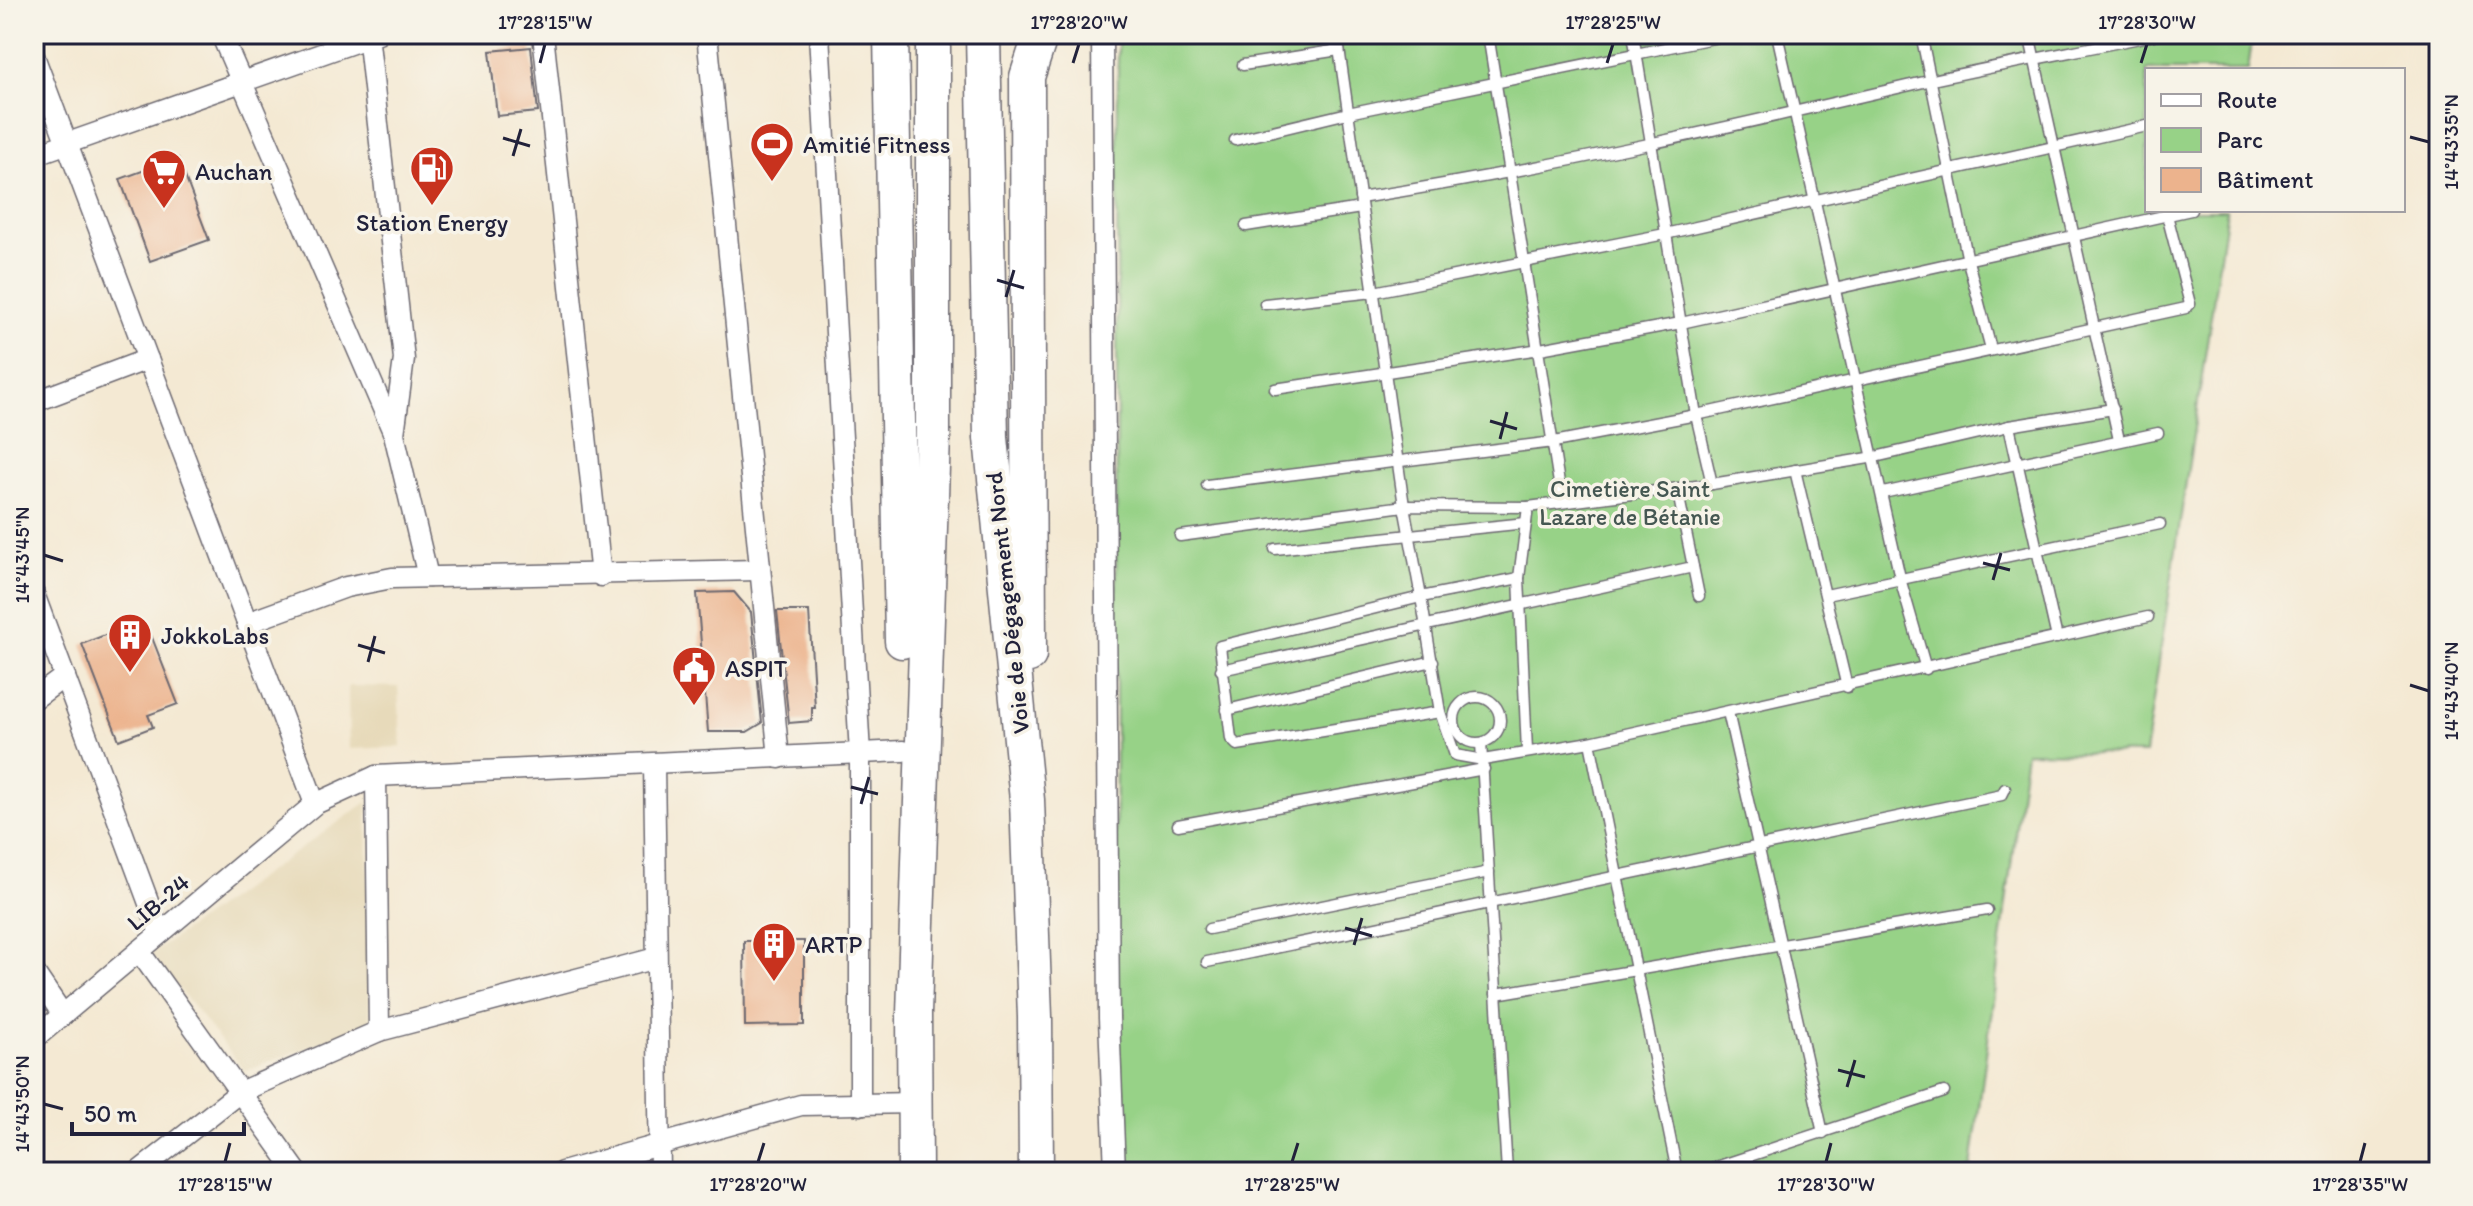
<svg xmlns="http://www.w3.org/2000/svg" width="2473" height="1206" viewBox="0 0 2473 1206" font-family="Itim,sans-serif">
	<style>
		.built { fill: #e7daba }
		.green { fill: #97d287; stroke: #5c7a61; stroke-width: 2 }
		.building { fill: #ecb38d }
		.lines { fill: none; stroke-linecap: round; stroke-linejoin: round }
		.service-casing { stroke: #6c6870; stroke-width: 13 }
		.minor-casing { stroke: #6c6870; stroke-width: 23 }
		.trunk-casing { stroke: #6c6870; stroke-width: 37 }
		.service { stroke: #fff; stroke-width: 10 }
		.minor { stroke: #fff; stroke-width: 20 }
		.trunk { stroke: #fff; stroke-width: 34 }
		.ticks { fill: none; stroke: #22223b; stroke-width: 3 }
		.labels { text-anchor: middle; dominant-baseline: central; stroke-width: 7; stroke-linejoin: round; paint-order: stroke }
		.poi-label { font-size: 24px; fill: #22223b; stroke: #f7f3e8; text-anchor: start }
		.park-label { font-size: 24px; fill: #455752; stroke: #f7f3e8 }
		.street-label { font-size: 24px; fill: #22223b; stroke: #f7f3e8 }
		.neatline { fill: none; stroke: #22223b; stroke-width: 3 }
		.ticks-label { font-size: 20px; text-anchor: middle; fill: #22223b }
	</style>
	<rect width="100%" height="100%" fill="#f7f3e8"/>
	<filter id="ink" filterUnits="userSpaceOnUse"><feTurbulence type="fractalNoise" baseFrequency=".0125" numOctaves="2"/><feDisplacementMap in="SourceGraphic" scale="16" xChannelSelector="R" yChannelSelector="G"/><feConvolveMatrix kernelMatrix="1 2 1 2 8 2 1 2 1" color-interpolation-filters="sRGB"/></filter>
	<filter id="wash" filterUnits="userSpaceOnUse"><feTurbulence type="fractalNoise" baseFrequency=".006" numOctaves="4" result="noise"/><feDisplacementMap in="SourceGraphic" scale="32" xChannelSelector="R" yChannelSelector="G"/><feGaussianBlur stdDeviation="1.8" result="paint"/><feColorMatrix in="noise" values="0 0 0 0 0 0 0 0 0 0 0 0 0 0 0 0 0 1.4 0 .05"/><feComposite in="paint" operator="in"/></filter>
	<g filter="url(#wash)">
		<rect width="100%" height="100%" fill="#f4e9d3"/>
		<g class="built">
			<path d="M 348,686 L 398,687 L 401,747 L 349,749 Z"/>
			<path d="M 367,802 L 370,1024 L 245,1071 L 151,954 Z"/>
		</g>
		<path class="green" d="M 1118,34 L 2253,34 L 2248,70 L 2147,70 L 2147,210 L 2227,210 L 2145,754 L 2026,752 L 1971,1168 L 1959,1172 L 1124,1172 L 1115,1021 Z"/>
		<g id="blocks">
			<g class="building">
				<path d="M 531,47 L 538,112 L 497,116 L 490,51 Z"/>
				<path d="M 178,158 L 209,240 L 150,261 L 120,179 Z"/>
				<path d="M 734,592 L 751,612 L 762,723 L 747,732 L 708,732 L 697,593 Z"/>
				<path d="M 777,611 L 809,611 L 815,708 L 812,708 L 812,721 L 789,723 Z"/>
				<path d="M 120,629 L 126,644 L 151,635 L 178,704 L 148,715 L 153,727 L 119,740 L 82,644 Z"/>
				<path d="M 744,941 L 804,941 L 804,1025 L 745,1026 Z"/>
			</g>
		</g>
	</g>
	<g filter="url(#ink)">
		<use href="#blocks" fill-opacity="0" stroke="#6c6870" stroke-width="2"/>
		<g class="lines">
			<g class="service-casing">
				<g id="service">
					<path d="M 1337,34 L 1404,506 L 1421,597 L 1519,578"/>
					<path d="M 1488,34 L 1562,502"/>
					<path d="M 1633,34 L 1696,415 L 1712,484"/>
					<path d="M 1777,34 L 1901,582 L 1926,669"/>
					<path d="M 1921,34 L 1968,261 L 1991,349"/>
					<path d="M 2029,34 L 2119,440"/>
					<path d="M 1211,38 L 1242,34"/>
					<path d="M 1243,65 L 1339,50"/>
					<path d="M 1235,140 L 1348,113 L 1733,34"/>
					<path d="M 1360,198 C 1552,168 1739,125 1928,81 C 2005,64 2082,50 2159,34"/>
					<path d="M 1246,226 L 1361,208"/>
					<path d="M 1265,304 L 1374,292 L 1665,234 L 2147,126"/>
					<path d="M 1275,389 L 1540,349 L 1681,323 L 2191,210"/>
					<path d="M 2009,426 L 2057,638"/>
					<path d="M 1795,470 L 1847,687"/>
					<path d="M 1207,485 L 1554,442 L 1696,415 L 2186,308 L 2190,304 L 2167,215"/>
					<path d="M 1677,488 L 1699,596"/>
					<path d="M 1883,493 L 2158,433"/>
					<path d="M 1180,536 L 1404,506 L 1528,507 L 1712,484 L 1875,457 L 2009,426 L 2113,409"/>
					<path d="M 1275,549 L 1526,523"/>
					<path d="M 1826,595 L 2160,524"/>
					<path d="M 1421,597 L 1440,712 L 1237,745 L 1231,739 L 1220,646 Z"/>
					<path d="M 1221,670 L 1693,567"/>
					<circle cx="1477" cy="720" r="23"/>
					<path d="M 1227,710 L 1433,661"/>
					<path d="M 1440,712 L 1455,755 L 1483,760 L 1590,742 L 2148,617"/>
					<path d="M 1728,712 L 1823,1133"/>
					<path d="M 1590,742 L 1677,1172"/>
					<path d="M 1481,743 L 1507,1172"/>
					<path d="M 1527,751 L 1519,578 L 1528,507"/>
					<path d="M 1178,825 L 1484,769"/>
					<path d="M 1209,929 L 1489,872"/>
					<path d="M 1207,962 C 1472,907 1737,853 2002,795 L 2005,789"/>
					<path d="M 1496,994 L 1987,910"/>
					<path d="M 1701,1172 L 1944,1092"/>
				</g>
			</g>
			<g class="minor-casing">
				<g id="minor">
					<path d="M 221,34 L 394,434 L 428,577"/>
					<path d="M 368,34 L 404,359 L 394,434"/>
					<path d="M 543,34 L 601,576"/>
					<path d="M 707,34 L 779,758"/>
					<path d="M 819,34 L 860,754 L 860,1105"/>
					<path d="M 1102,34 L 1109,1018 L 1115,1172"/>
					<path d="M 34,56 L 315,804"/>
					<path d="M 34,155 L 378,34"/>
					<path d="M 34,402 L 148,359"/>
					<path d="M 34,594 L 160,933"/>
					<path d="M 247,623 L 346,587 L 392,578 L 758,570"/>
					<path d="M 34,699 L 65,676"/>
					<path d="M 654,764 L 660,1172"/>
					<path d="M 376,776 L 379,1031"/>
					<path d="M 139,951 L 297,1172"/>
					<path d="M 34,972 L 63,1015"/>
					<path d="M 34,1039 L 315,804 L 376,776 L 903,751"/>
					<path d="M 138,1172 L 240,1092 L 379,1031 L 656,958"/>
					<path d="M 562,1172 L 801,1105 L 915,1103"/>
				</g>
			</g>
			<g class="trunk-casing">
				<g id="trunk">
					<path d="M 891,34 L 902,641"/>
					<path d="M 983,34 L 991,438 L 1027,800 L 1035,1017 L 1036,1172"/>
					<path d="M 1029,655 L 1027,77 L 1041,34"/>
					<path d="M 915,1172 L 914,1014 L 933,436 L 933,34"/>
				</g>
			</g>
			<use href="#service" class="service"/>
			<use href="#minor" class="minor"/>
			<use href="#trunk" class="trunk"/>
		</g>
	</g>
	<path class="ticks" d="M 540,63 L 545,44M 1073,63 L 1079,44M 1607,63 L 1613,44M 2141,63 L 2147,44M 2410,137 L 2429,142M 503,138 L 530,146M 513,156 L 521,129M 997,280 L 1024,288M 1006,297 L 1014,270M 1490,421 L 1517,429M 1500,439 L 1507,412M 44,555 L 63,561M 1983,563 L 2010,570M 1993,580 L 2001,553M 358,645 L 385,653M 368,662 L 375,636M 2410,685 L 2429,691M 851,787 L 878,794M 861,804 L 869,777M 1345,928 L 1372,936M 1354,945 L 1362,918M 1838,1070 L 1865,1077M 1847,1087 L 1855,1060M 44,1104 L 63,1109M 225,1162 L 230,1143M 758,1162 L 764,1143M 1292,1162 L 1298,1143M 1826,1162 L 1831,1143M 2360,1162 L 2365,1143"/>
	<defs>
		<g id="stadium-pin" transform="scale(2.3)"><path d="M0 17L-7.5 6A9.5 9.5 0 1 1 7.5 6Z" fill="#c8321e" stroke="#f7f3e8"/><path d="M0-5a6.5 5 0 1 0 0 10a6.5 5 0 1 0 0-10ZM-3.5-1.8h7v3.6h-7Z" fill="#fff"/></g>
		<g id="fuel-pin" transform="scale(2.3)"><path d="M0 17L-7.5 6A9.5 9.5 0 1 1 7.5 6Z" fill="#c8321e" stroke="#f7f3e8"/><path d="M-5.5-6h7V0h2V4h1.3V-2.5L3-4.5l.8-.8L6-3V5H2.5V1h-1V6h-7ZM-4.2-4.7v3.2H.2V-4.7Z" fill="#fff"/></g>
		<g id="supermarket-pin" transform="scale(2.3)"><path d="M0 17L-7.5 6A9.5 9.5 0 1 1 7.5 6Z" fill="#c8321e" stroke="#f7f3e8"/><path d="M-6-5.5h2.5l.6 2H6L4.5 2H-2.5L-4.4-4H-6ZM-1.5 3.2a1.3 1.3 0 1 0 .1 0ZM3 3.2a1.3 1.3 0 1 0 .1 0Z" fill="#fff"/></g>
		<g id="building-pin" transform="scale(2.3)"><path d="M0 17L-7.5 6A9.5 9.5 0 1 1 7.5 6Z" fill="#c8321e" stroke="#f7f3e8"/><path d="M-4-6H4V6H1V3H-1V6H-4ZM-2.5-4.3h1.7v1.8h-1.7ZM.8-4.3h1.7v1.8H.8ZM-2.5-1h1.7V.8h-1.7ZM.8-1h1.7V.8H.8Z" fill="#fff"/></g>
		<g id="civic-pin" transform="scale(2.3)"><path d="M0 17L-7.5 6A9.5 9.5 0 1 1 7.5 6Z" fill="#c8321e" stroke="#f7f3e8"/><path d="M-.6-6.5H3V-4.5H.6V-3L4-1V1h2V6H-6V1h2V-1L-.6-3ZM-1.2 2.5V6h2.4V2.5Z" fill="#fff"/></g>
	</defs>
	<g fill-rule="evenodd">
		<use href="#stadium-pin" x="772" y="144"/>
		<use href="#fuel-pin" x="432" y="168"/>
		<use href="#supermarket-pin" x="164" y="171"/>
		<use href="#building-pin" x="130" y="635"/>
		<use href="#civic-pin" x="694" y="668"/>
		<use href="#building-pin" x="774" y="944"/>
	</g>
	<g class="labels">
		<g class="poi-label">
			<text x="803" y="144">Amitié Fitness</text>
			<text x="195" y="171">Auchan</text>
			<text x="432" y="222" text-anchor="middle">Station Energy</text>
			<text x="161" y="635">JokkoLabs</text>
			<text x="725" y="668">ASPIT</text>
			<text x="805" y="944">ARTP</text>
		</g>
		<g class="park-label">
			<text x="1630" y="488">Cimetière Saint<tspan x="1630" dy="28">Lazare de Bétanie</tspan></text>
		</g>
		<g class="street-label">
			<text transform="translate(1007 603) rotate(-96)">Voie de Dégagement Nord</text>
			<text transform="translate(158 902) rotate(-40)">LIB-24</text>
		</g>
	</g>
	<rect width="2473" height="1206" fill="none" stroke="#f7f3e8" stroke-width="88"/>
	<rect x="2145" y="68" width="260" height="144" fill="#f7f3e8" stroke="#a29fa3" stroke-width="2"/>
	<rect x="2161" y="94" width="40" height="12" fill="#ffffff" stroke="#a29fa3" stroke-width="2"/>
	<text x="2217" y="108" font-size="24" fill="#22223b">Route</text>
	<rect x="2161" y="128" width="40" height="24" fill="#97d287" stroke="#a29fa3" stroke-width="2"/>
	<text x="2217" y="148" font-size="24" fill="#22223b">Parc</text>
	<rect x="2161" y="168" width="40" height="24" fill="#ecb38d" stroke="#a29fa3" stroke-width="2"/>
	<text x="2217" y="188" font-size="24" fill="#22223b">Bâtiment</text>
	<path d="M72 1122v12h172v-12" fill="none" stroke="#22223b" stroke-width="4"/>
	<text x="84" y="1122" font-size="24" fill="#22223b" stroke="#f7f3e8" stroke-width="6" paint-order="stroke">50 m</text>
	<rect x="44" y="44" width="2385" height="1118" class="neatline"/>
	<g class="ticks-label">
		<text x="545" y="29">17°28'15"W</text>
		<text x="1079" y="29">17°28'20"W</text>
		<text x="1613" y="29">17°28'25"W</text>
		<text x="2147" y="29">17°28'30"W</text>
		<text transform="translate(2451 142) rotate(-90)" y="7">14°43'35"N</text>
		<text transform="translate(22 555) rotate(-90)" y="7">14°43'45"N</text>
		<text transform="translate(2451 691) rotate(-90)" y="7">14°43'40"N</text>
		<text transform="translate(22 1104) rotate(-90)" y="7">14°43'50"N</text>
		<text x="225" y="1191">17°28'15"W</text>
		<text x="758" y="1191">17°28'20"W</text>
		<text x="1292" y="1191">17°28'25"W</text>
		<text x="1826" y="1191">17°28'30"W</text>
		<text x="2360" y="1191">17°28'35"W</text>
	</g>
</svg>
